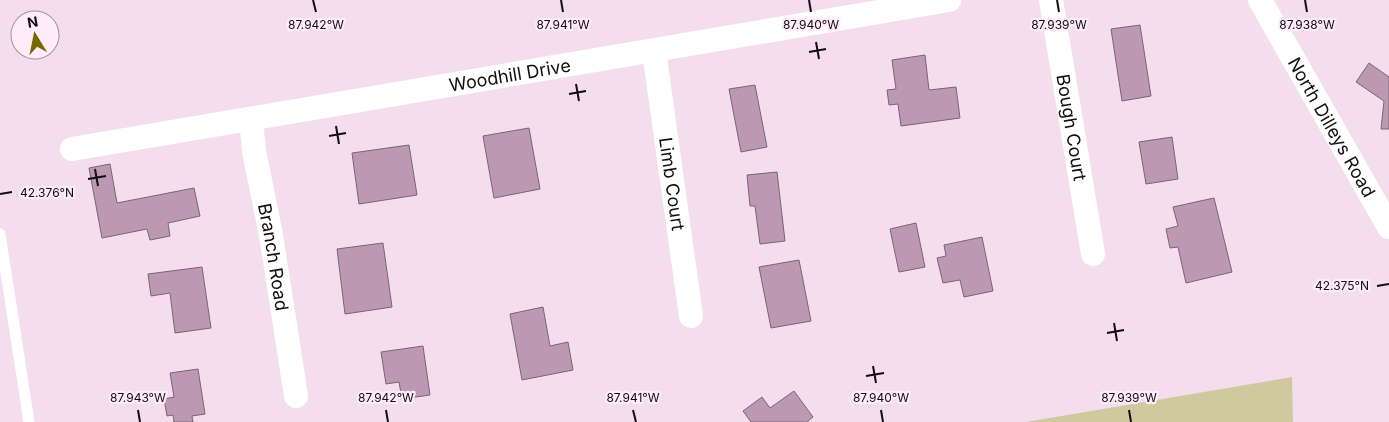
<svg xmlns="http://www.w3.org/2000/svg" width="1389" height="422" viewBox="0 0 1389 422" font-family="Inter,sans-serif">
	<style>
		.green { fill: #d0c9a0 }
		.building { fill: #bd98b2; stroke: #786572 }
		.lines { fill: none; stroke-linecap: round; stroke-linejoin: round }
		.lane { stroke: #fff; stroke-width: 11 }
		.street { stroke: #fff; stroke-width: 24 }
		.ticks { fill: none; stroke: #130c11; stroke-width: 2 }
		.labels { text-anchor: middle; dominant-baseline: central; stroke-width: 4.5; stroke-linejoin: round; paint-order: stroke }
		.street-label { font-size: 18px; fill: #130c11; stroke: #feecf9 }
		.ticks-label { font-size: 12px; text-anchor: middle; fill: #130c11; stroke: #feecf9; stroke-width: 4.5; stroke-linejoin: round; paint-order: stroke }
	</style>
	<rect width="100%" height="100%" fill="#f4deed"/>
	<path class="green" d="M 1292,377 L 1293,422 L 1026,422 Z"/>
	<g class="building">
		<path d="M 1140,25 L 1151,96 L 1122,101 L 1111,29 Z"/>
		<path d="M 925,55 L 929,90 L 956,87 L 960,118 L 901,126 L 898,104 L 889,105 L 887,90 L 896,89 L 892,60 Z"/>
		<path d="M 1369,63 L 1389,77 L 1389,129 L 1381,129 L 1384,101 L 1356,82 Z"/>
		<path d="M 755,85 L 767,147 L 741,152 L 729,89 Z"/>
		<path d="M 529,128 L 540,189 L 494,198 L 483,136 Z"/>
		<path d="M 1172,137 L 1178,179 L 1146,184 L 1139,142 Z"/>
		<path d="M 409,145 L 417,195 L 359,204 L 352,153 Z"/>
		<path d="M 110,164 L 117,203 L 194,188 L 200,216 L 168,223 L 170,236 L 150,240 L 147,229 L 102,238 L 89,168 Z"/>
		<path d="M 777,172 L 785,241 L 760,244 L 755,206 L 750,206 L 747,175 Z"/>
		<path d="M 1214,198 L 1232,272 L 1186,283 L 1178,247 L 1170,248 L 1166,229 L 1178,226 L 1173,207 Z"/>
		<path d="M 916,223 L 925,267 L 899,272 L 890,229 Z"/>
		<path d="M 982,237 L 993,291 L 964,297 L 960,280 L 943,283 L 937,258 L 946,256 L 944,245 Z"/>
		<path d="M 383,243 L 392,307 L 345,314 L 337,249 Z"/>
		<path d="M 799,260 L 811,321 L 771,328 L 759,267 Z"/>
		<path d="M 202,267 L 211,328 L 175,333 L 170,293 L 151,296 L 148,274 Z"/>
		<path d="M 543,307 L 550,346 L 568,342 L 573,370 L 522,380 L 510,314 Z"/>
		<path d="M 423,346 L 430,395 L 402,399 L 399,382 L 386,384 L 381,352 Z"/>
		<path d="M 198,369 L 205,414 L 192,416 L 193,422 L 174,422 L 173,415 L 167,416 L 164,399 L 174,397 L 170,373 Z"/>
		<path d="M 794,391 L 813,417 L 807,422 L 751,422 L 743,411 L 762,397 L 770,408 Z"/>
	</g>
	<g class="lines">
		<path class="lane" d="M 0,234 L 29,422"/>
		<g class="street">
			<path id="s1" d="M 1051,0 L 1093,254"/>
			<path id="s2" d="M 1260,0 L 1389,227"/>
			<path id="s3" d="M 654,51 L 691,316"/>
			<path id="s4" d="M 251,119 L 254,151 L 271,235 L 296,396"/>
			<path id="s5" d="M 72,149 L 949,0"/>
		</g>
	</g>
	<path class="ticks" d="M 313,0 L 316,12M 561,0 L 563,12M 809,0 L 811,12M 1057,0 L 1059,12M 1305,0 L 1307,12M 816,42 L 819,59M 809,52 L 826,49M 576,84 L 579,101M 569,94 L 586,91M 336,126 L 339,144M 329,136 L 346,133M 95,169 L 98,186M 88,179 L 106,176M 0,194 L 12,192M 1377,286 L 1389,284M 1114,323 L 1117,341M 1107,333 L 1124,330M 873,366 L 876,383M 866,376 L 884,373M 138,410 L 140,422M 386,410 L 388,422M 633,410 L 636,422M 881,410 L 883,422M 1129,410 L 1131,422"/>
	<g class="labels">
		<g class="street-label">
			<text stroke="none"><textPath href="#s5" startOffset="444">Woodhill Drive</textPath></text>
			<text stroke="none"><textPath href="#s1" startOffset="129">Bough Court</textPath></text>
			<text stroke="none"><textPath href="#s2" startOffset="146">North Dilleys Road</textPath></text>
			<text stroke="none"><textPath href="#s3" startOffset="134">Limb Court</textPath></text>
			<text stroke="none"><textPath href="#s4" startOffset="140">Branch Road</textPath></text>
		</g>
	</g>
	<g class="ticks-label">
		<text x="316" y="29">87.942°W</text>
		<text x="563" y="29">87.941°W</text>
		<text x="811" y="29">87.940°W</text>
		<text x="1059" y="29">87.939°W</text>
		<text x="1307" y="29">87.938°W</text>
		<text x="47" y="197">42.376°N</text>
		<text x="1342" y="290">42.375°N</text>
		<text x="138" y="402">87.943°W</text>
		<text x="386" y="402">87.942°W</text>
		<text x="633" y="402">87.941°W</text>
		<text x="881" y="402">87.940°W</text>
		<text x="1129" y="402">87.939°W</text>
	</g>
	<g transform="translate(35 35) rotate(350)"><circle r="24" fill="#feecf9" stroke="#a0929c"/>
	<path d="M0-4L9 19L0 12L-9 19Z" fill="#776800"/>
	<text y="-8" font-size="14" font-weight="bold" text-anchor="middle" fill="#130c11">N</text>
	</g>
</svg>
